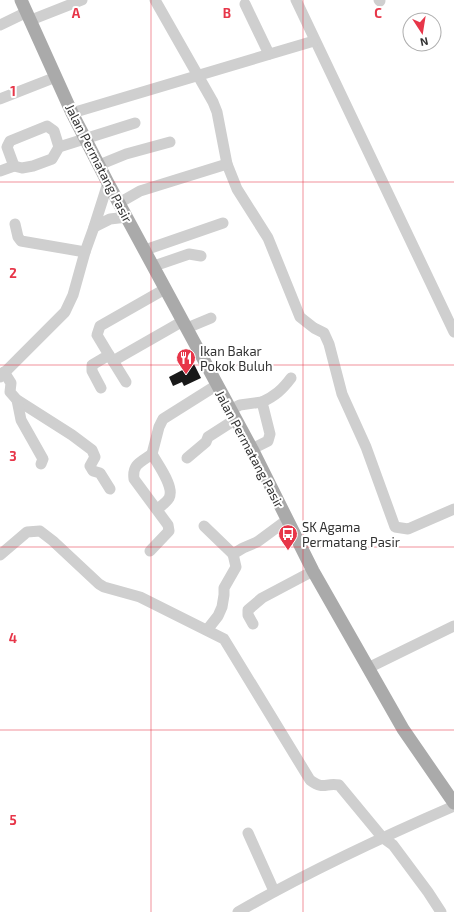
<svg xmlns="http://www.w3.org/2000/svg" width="454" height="912" viewBox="0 0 454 912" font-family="'Exo 2',sans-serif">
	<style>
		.building { fill: #191919 }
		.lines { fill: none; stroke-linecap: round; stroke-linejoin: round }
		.minor { stroke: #cfcfcf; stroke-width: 11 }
		.major { stroke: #aaa; stroke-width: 13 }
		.grid { fill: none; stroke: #e73649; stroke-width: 1; stroke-opacity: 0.55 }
		.labels { text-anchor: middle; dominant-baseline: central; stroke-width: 4; stroke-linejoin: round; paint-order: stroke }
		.street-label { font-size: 13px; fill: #323232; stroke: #fff }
		.poi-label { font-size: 13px; fill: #323232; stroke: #fff; text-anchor: start }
		.grid-label { font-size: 13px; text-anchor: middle; font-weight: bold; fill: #e73649; stroke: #fff; stroke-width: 4; stroke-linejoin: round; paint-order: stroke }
	</style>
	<rect width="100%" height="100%" fill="#fff"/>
	<path class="building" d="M 194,364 L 201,378 L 184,386 L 182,382 L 173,386 L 169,377 Z"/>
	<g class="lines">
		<g class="minor">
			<path d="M 155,0 L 213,102 L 217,112 L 227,164 L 237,189 L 268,238 L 300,317 L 314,328 L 324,333 L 329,344 L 342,394 L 366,447 L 395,527 L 408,529 L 454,509"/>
			<path d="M 296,0 L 454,332"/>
			<path d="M 379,0 L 380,1"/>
			<path d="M 245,4 L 269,54"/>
			<path d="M 31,20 L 82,0"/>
			<path d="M 0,25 L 27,12"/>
			<path d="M 0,99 L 56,77"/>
			<path d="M 72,113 L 314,41"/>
			<path d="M 99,165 L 126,154 L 170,142"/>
			<path d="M 14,166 L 7,147 L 10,141 L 47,126 L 54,131 L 59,147"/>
			<path d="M 0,171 L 14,166 L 22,168 L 33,166 L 52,159 L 59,147 L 135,123"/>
			<path d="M 119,203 L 140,191 L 227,164"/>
			<path d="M 15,224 L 18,237 L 21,241 L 85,252"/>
			<path d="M 94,227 L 110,219 L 127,217"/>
			<path d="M 145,250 L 223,223"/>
			<path d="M 154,266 L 189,254 L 201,256"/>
			<path d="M 187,328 L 211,318"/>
			<path d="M 109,355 L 113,361 L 183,321"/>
			<path d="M 113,361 L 126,382"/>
			<path d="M 4,372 L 11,383 L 10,392 L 17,400 L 72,435 L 92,450 L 95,457 L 90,466 L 93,471 L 100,473 L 110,489"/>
			<path d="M 0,377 L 65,312 L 73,295 L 85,252 L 94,227 L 108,183"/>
			<path d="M 101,388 L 92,371 L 92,365 L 109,355 L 97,335 L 100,326 L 165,289"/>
			<path d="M 17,400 L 21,420 L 43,459 L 41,464"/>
			<path d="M 230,410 L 240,405 L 262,402"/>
			<path d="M 252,449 L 268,441 L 270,434 L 262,402 C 275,396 282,390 291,378"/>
			<path d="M 187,458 L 206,442 L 208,437 L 236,419"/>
			<path d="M 157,509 C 161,506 166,503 169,498 C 175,487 158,465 152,454 L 159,427 L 163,419 L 217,385"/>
			<path d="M 204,526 L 233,554"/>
			<path d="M 150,551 L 169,531 L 168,525 L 134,479 C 132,464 141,462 152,454"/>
			<path d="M 0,555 L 27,532 L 40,531 L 53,541 L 99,584 L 104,587 L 140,597 L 224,639 L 310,780 C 325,791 325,782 339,785 L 382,837 L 393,845 L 428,892 L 441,912"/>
			<path d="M 253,624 L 248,615 L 248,610 L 262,598 L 313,571"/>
			<path d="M 207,630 L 218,616 L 222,607 L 224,595 L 224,588 L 236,567 L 233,554 L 243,548 L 257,542 L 287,520"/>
			<path d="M 368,668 L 454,626"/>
			<path d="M 248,833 L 274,891"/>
			<path d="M 238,912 C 307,872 380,838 454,806"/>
		</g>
		<path class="major" d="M 21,0 L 72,113 L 108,183 L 252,449 L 313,571 L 403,729 L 454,803"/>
	</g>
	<path class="grid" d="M 151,0 L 151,912M 303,0 L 303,912M 0,182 L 454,182M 0,365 L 454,365M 0,547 L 454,547M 0,730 L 454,730"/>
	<defs>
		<g id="restaurant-pin" transform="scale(1)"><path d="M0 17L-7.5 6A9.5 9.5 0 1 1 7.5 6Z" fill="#e73649" stroke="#fff"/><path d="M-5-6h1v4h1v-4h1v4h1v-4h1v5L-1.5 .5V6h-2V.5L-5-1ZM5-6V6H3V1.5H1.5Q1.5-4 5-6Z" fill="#fff"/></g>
		<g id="bus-pin" transform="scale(1)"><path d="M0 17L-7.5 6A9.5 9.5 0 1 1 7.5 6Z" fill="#e73649" stroke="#fff"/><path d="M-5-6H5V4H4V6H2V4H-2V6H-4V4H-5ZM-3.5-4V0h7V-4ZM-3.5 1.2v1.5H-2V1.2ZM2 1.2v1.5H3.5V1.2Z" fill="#fff"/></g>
	</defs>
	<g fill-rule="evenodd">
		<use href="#restaurant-pin" x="186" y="358"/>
		<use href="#bus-pin" x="288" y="534"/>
	</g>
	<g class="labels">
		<g class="street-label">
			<text transform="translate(99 163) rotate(63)">Jalan Permatang Pasir</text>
			<text transform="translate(250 449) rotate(62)">Jalan Permatang Pasir</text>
		</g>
		<g class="poi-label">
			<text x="200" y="351">Ikan Bakar<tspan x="200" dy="15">Pokok Buluh</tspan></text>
			<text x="302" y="527">SK Agama<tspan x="302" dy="15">Permatang Pasir</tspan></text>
		</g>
	</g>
	<g class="grid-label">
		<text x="76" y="18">A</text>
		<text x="227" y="18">B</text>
		<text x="378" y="18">C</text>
		<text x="13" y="96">1</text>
		<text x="13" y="278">2</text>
		<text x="13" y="461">3</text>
		<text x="13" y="643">4</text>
		<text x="13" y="825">5</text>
	</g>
	<g transform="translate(422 32) rotate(168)"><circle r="19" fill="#ffffff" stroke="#adadad"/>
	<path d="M0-3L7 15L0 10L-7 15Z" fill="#e73649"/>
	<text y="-6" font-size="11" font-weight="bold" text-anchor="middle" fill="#323232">N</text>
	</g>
</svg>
